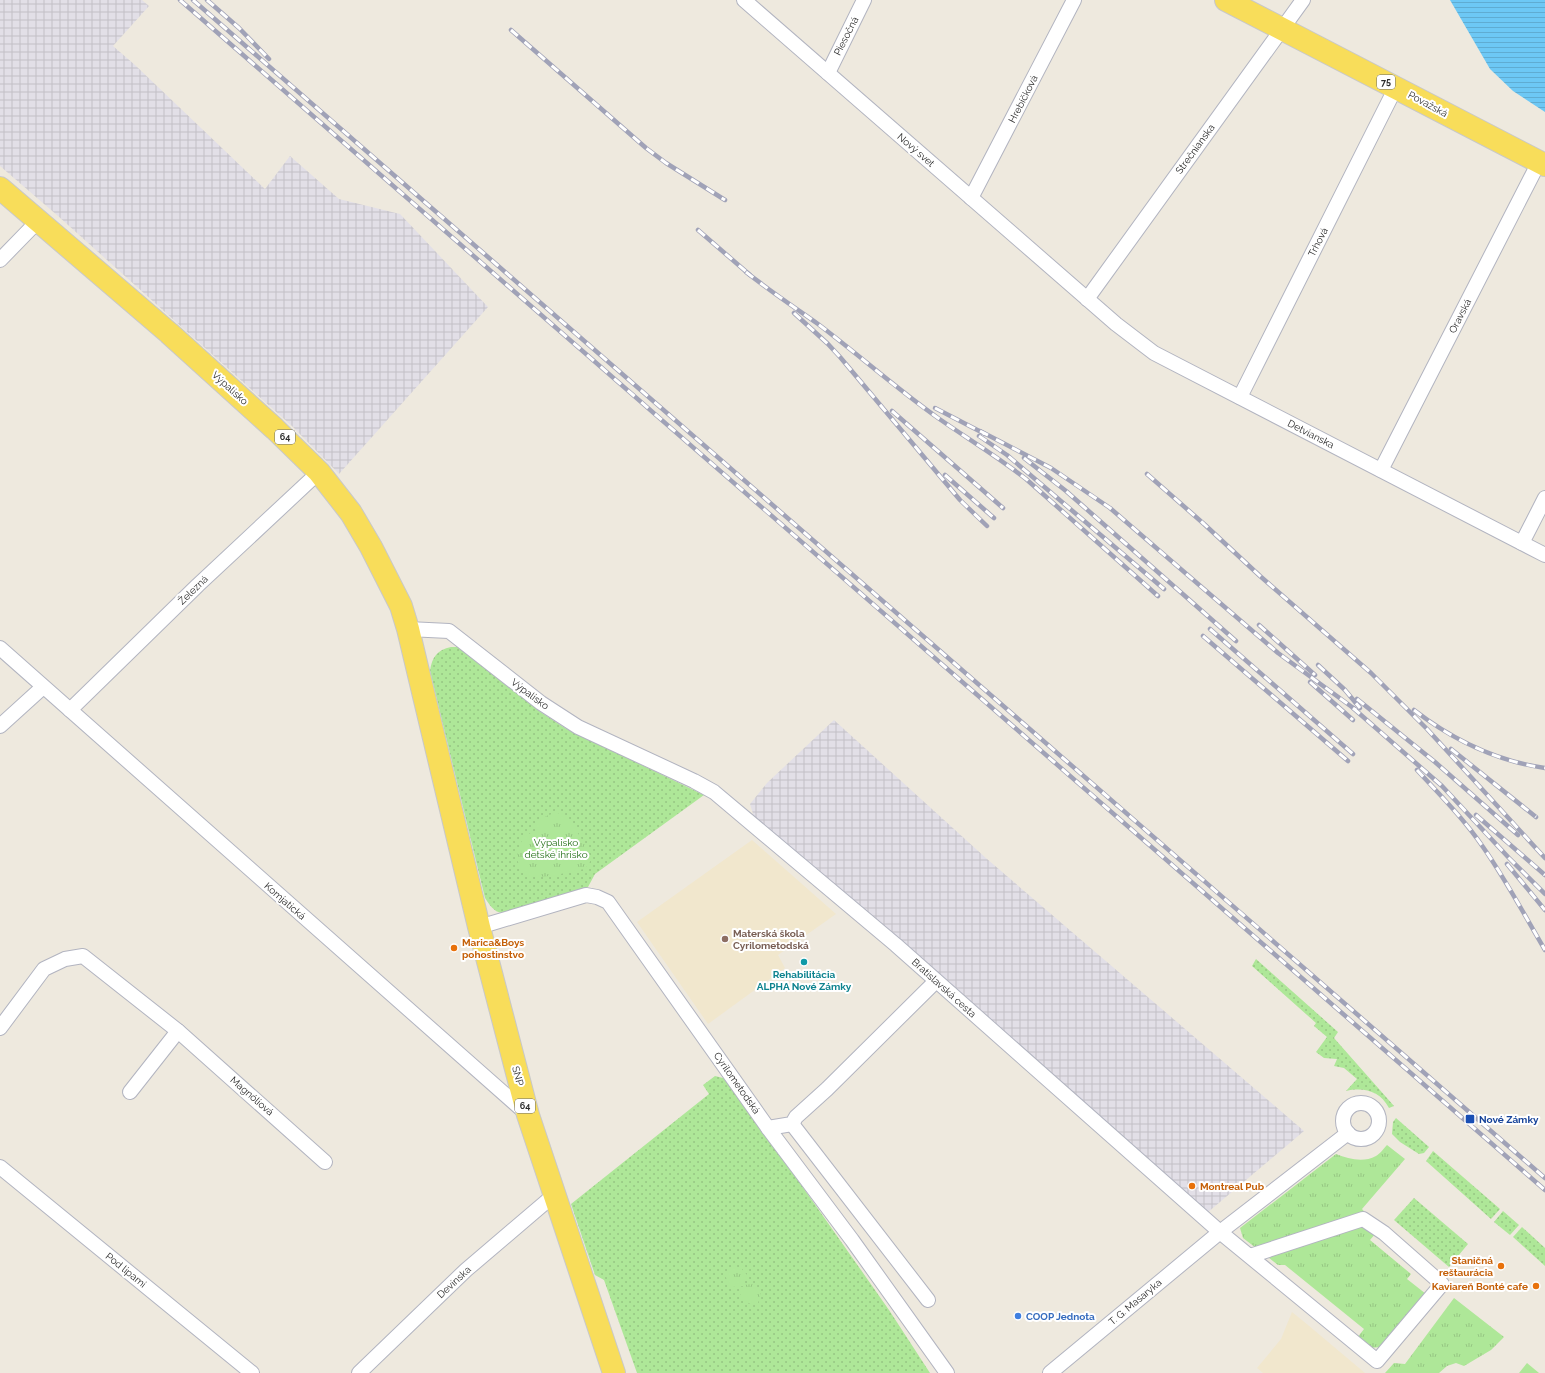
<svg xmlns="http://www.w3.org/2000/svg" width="1545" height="1373" viewBox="0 0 1545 1373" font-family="Raleway,sans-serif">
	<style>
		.industrial { fill: url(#industrial-grid) }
		.education { fill: #f1e7cd }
		.grass { fill: url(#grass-dots) }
		.park { fill: url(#park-tufts) }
		.water { fill: url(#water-rules) }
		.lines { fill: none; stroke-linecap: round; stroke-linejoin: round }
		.minor-casing { stroke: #b2b4c0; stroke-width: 16 }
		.primary-casing { stroke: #c8c8c8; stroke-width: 24 }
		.minor { stroke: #fff; stroke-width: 14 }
		.primary { stroke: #f8dd5a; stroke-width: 22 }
		.rail-casing { stroke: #a0a2b7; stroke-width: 4.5 }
		.rail { stroke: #fff; stroke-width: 3; stroke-dasharray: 9; stroke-linecap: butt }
		.education-dot { fill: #8d6e63; stroke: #fff; stroke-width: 1.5 }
		.food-dot { fill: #e8710a; stroke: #fff; stroke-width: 1.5 }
		.culture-dot { fill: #0f9aa8; stroke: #fff; stroke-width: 1.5 }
		.transit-dot { fill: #1a4fb4; stroke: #fff; stroke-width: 1.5 }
		.shop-dot { fill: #3f7fe0; stroke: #fff; stroke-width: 1.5 }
		.labels { text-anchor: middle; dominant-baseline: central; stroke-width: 4; stroke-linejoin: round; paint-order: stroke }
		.shield { fill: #fff; stroke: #6b6b6b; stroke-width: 1 }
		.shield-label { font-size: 9px; font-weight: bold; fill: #2c2c2c }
		.street-label { font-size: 10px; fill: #2c2c2c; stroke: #fff }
		.park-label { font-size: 10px; fill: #246f17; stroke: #fff }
		.education-label { font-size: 10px; font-weight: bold; fill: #785e54; stroke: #fff; text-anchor: start }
		.food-label { font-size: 10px; font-weight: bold; fill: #c56008; stroke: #fff; text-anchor: start }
		.culture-label { font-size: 10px; font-weight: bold; fill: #0d838f; stroke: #fff }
		.transit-label { font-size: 10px; font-weight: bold; fill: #164399; stroke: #fff; text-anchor: start }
		.shop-label { font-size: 10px; font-weight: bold; fill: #366cbe; stroke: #fff; text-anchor: start }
	</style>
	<defs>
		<pattern id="industrial-grid" width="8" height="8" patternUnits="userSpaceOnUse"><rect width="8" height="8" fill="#e2dfe7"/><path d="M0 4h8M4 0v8" fill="none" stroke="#c2c0c6"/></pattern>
		<pattern id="grass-dots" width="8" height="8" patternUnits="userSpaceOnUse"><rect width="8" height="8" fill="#aee798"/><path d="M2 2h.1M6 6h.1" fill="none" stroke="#96c683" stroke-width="1.8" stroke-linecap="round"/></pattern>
		<pattern id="park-tufts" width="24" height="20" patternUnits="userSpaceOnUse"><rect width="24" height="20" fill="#aee798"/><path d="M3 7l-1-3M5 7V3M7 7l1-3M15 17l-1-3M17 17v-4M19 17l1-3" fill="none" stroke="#96c683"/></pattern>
		<pattern id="water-rules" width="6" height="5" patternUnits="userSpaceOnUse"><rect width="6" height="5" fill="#6dc8f5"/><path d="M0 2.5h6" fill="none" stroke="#5facd2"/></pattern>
	</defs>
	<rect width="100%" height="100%" fill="#eee9de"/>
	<g class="industrial">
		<path d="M 0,0 L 142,0 L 149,6 L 113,46 L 135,65 L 265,189 L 290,156 L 339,199 L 400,214 L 488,307 L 339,474 L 293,427 L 58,216 L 0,166 Z"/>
		<path d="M 834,720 L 987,859 L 1304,1131 L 1207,1213 L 754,817 L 750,804 L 767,783 Z"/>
	</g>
	<g class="education">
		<path d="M 752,840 L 836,914 L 778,955 L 785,968 L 708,1024 L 637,922 Z"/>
		<path d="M 1292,1312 L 1308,1325 L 1365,1373 L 1263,1373 L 1257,1368 L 1281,1339 Z"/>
	</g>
	<g class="grass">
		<path d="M 451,647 L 458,647 L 464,649 L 539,711 L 565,728 L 704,795 L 595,874 L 588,887 L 514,912 C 498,915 494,912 485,898 L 430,671 C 432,657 437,650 451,647 Z"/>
		<path d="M 1256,959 L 1338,1032 L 1334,1038 L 1394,1106 L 1389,1108 C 1380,1091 1364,1087 1346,1091 L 1357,1079 L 1344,1068 L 1334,1066 L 1337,1059 L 1324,1058 L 1316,1052 L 1327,1037 L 1314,1026 L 1316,1023 L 1252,966 Z"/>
		<path d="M 715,1076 L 727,1079 L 889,1310 L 930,1373 L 637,1373 L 604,1280 L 595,1275 L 571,1204 L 709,1094 L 703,1085 Z"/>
		<path d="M 1396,1118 L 1429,1147 L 1424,1153 L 1419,1154 L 1400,1142 L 1392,1134 L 1393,1122 Z"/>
		<path d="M 1433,1151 L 1500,1209 L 1491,1219 L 1426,1161 Z"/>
		<path d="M 1414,1198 L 1468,1244 L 1449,1267 L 1394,1220 Z"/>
		<path d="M 1503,1211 L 1519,1225 L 1510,1235 L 1494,1222 Z"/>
		<path d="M 1522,1227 L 1545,1248 L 1545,1266 L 1513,1237 Z"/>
	</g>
	<g class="park">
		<path d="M 558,813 L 569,819 L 589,851 L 590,862 L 585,869 C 569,871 548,879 532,876 C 512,872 512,839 535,831 C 537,820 546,814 558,813 Z"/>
		<path d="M 1387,1145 L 1405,1159 L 1362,1209 L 1369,1217 L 1376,1233 L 1370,1240 L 1411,1274 L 1407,1279 L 1426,1294 L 1381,1347 L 1369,1348 L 1357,1338 L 1364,1329 L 1285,1265 L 1278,1265 L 1243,1238 L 1240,1228 L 1336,1154 C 1349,1159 1363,1163 1376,1156 C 1380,1154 1384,1148 1387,1145 Z"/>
		<path d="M 740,1267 L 747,1275 L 743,1285 L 754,1284 L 761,1292 L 758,1303 L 747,1304 L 740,1295 L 743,1286 L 732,1287 L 726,1278 L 729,1269 Z"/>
		<path d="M 1454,1298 L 1504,1337 L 1491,1350 L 1464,1366 L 1456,1363 L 1447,1366 L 1439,1373 L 1385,1373 L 1394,1363 L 1405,1364 Z"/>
		<path d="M 1527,1363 L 1539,1373 L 1519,1373 Z"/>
	</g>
	<path class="water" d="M 1450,0 L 1545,0 L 1545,112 L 1513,91 L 1490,69 Z"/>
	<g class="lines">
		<g class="minor-casing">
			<g id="minor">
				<path d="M 744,0 L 1116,324 L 1154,353 L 1545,555"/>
				<path d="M 828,73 L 864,0"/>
				<path d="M 971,198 L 1074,0"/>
				<path d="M 0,260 L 38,221"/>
				<path d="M 1087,299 L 1303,0"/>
				<path d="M 1240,397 L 1396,87"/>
				<path d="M 1381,470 L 1539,162"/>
				<path d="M 1522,543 L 1545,498"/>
				<path d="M 408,629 L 449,631 L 541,703 L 578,727 L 694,781 L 714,792 L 896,945 L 1220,1232 L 1377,1361 L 1442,1284 L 1384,1233 L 1363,1219 L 1250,1256"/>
				<path d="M 0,648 L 527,1114"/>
				<path d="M 70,710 L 198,585 L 319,472"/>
				<path d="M 0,726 L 43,687"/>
				<path d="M 479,927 L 586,895 L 597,897 L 608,902 L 768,1128 L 852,1240 L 947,1373"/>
				<path d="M 0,1028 L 44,969 L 65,959 L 83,956 L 178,1031 L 325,1162"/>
				<path d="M 130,1092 L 178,1031"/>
				<circle cx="1361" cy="1121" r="18"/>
				<path d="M 792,1124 L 928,1300"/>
				<path d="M 768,1128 L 792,1124 L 796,1117 L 827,1089 L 936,981"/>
				<path d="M 0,1167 L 252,1373"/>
				<path d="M 359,1373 L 466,1270 L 554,1195"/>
				<path d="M 1050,1373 L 1220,1232 L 1348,1133"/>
			</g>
		</g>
		<g class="primary-casing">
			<g id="primary">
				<path d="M 1226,0 L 1545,165"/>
				<path d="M 0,188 L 169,333 L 275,429 L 319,472 L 351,513 L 371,547 L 401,606 L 408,629 L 479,927 L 528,1115 L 614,1373"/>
			</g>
		</g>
		<use href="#minor" class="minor"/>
		<use href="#primary" class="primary"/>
		<g class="rail-casing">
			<g id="rail">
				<path d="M 180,0 L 1545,1190"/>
				<path d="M 193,0 L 1545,1178"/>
				<path d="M 207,0 L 239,28 L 269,59"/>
				<path d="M 511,30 L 646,148 L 666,163 L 725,200"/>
				<path d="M 698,230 L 750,275"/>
				<path d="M 746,272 C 770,291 794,307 818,324 C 859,355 897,389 938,418 C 968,439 998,457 1026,479 L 1158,596"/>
				<path d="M 794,313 L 828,344 L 840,357 L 960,500 L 987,526"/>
				<path d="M 935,408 L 985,434"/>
				<path d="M 892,411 L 1003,508"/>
				<path d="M 980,431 L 1051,468 L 1110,508 L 1278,653 L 1356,710"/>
				<path d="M 979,436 L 1007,455 L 1164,589"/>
				<path d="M 1024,458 L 1066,491 L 1236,641"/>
				<path d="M 1147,474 L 1204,524 L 1260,576 L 1371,673 L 1427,729 L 1545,858"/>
				<path d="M 945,475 L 994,518"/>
				<path d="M 1259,625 L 1315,675"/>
				<path d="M 1210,629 L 1353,754"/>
				<path d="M 1203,636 L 1348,761"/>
				<path d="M 1318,665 L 1345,690 L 1360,708"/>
				<path d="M 1310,682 L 1353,720"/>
				<path d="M 1357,699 L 1435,762 L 1518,835"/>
				<path d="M 1353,708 L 1442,786 L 1509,858 L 1545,894"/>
				<path d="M 1414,710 C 1453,740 1496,761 1545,768"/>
				<path d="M 1451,749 L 1536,817"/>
				<path d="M 1417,770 C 1440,795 1464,819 1483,847 C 1506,880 1525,916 1545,950"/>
				<path d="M 1476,815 L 1545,875"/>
				<path d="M 1507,864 L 1545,910"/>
			</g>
		</g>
		<use href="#rail" class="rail"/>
	</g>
	<circle class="education-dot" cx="725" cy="939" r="4"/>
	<g class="food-dot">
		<circle cx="454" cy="948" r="4"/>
		<circle cx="1192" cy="1186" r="4"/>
		<circle cx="1501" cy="1266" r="4"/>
		<circle cx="1536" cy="1286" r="4"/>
	</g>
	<circle class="culture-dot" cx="804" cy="962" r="4"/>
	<rect class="transit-dot" x="1465" y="1114" width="10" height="10" rx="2"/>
	<circle class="shop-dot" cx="1018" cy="1316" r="4"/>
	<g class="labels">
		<g class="shield">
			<rect x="1377" y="75" width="18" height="14" rx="3"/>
			<rect x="275" y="430" width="20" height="14" rx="3"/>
			<rect x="515" y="1099" width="20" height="14" rx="3"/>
		</g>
		<g class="shield-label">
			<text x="1386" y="82">75</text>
			<text x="285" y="437">64</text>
			<text x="525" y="1106">64</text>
		</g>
		<g class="street-label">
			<text transform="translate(846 36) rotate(-63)">Piesočná</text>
			<text transform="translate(1023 99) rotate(-63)">Hrebíčková</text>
			<text transform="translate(1428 104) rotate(28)">Považská</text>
			<text transform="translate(1195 149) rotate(-54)">Strečnianska</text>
			<text transform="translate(916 150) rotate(41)">Nový svet</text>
			<text transform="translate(1318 242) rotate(-63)">Trhová</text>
			<text transform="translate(1460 316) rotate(-63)">Oravská</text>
			<text transform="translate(230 388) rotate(42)">Výpalisko</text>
			<text transform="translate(1311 434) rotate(27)">Detvianska</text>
			<text transform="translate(193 590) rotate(-44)">Železná</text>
			<text transform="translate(530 694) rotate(37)">Výpalisko</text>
			<text transform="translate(285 901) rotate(41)">Komjatická</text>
			<text transform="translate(944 988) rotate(42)">Bratislavská cesta</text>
			<text transform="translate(518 1076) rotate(75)">SNP</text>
			<text transform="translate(737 1083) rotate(55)">Cyrilometodská</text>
			<text transform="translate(252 1096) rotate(41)">Magnóliová</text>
			<text transform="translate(126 1270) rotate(39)">Pod lipami</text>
			<text transform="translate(454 1282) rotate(-43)">Devínska</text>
			<text transform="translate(1135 1302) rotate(-40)">T. G. Masaryka</text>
		</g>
		<g class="park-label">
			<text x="556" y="842">Výpalisko<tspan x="556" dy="12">detské ihrisko</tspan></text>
		</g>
		<g class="education-label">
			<text x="733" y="933">Materská škola<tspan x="733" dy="12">Cyrilometodská</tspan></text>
		</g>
		<g class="food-label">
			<text x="462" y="942">Marica&amp;Boys<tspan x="462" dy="12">pohostinstvo</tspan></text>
			<text x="1200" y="1186">Montreal Pub</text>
			<text x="1493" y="1260" text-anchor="end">Staničná<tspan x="1493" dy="12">reštaurácia</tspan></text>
			<text x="1528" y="1286" text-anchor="end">Kaviareň Bonté cafe</text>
		</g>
		<g class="culture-label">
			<text x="804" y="974">Rehabilitácia<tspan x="804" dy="12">ALPHA Nové Zámky</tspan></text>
		</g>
		<g class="transit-label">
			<text x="1479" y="1119">Nové Zámky</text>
		</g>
		<g class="shop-label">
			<text x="1026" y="1316">COOP Jednota</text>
		</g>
	</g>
</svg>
